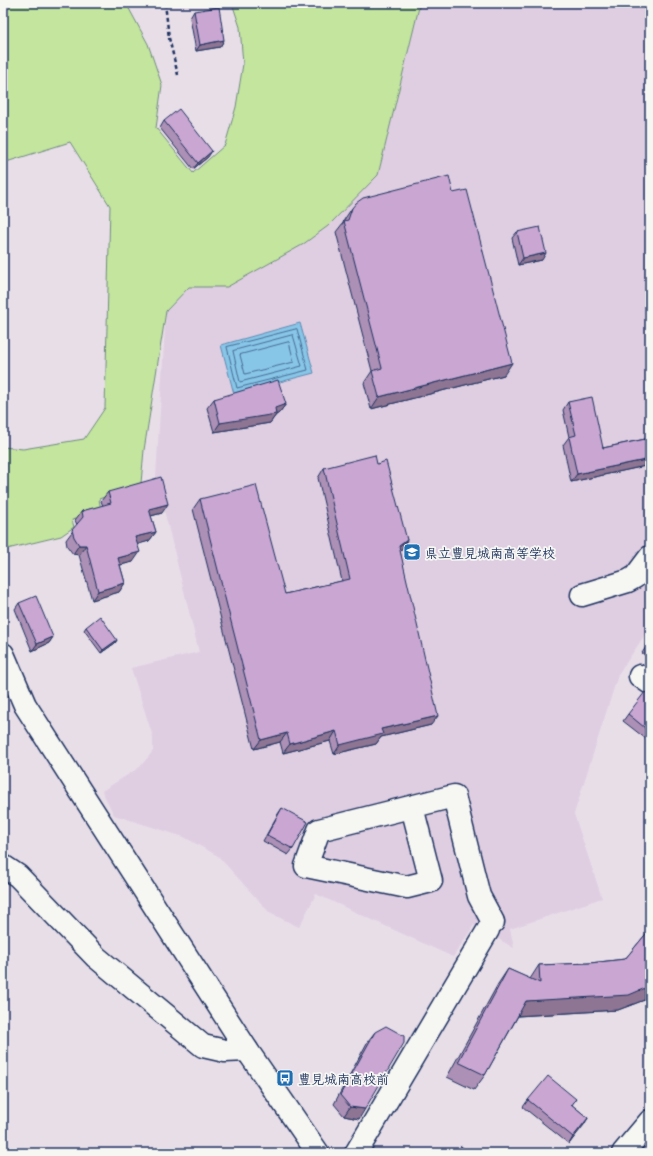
<svg xmlns="http://www.w3.org/2000/svg" width="653" height="1156" viewBox="0 0 653 1156" font-family="Mali,'Klee One',sans-serif">
	<style>
		.built { fill: #dfcee1 }
		.green { fill: #c3e59e; stroke: #6f8a7e }
		.water { fill: #88c6e8; stroke: #5c8ab1 }
		.lines { fill: none; stroke-linecap: round; stroke-linejoin: round }
		.shore { stroke: #476b95; stroke-width: 1 }
		.minor-casing { stroke: #1b2f5e; stroke-width: 25 }
		.major-casing { stroke: #1b2f5e; stroke-width: 25 }
		.path { stroke: #1b2f5e; stroke-width: 2.5; stroke-dasharray: 4 3; stroke-linecap: butt }
		.minor { stroke: #f6f6f2; stroke-width: 22 }
		.major { stroke: #f6f6f2; stroke-width: 22 }
		.wall { fill: #ad90b5; stroke: #1b2f5e }
		.shaded-wall { fill: #8d7593; stroke: #1b2f5e }
		.building { fill: #c9a7d2; stroke: #1b2f5e }
		.labels { text-anchor: middle; dominant-baseline: central; stroke-width: 3.5; stroke-linejoin: round; paint-order: stroke }
		.poi-label { font-size: 13px; font-weight: bold; fill: #1b2f5e; stroke: #f6f6f2; text-anchor: start }
	</style>
	<rect width="100%" height="100%" fill="#e8dee8"/>
	<filter id="ink" filterUnits="userSpaceOnUse"><feTurbulence type="fractalNoise" baseFrequency=".025" numOctaves="2"/><feDisplacementMap in="SourceGraphic" scale="8" xChannelSelector="R" yChannelSelector="G"/><feConvolveMatrix kernelMatrix="1 2 1 2 8 2 1 2 1" color-interpolation-filters="sRGB"/></filter>
	<g filter="url(#ink)">
		<path class="built" d="M 420,3 L 650,3 L 650,627 L 618,675 L 574,814 L 602,898 L 510,929 L 514,948 L 474,925 L 453,957 L 316,894 L 299,927 L 270,913 L 218,856 L 184,837 L 114,815 L 102,791 L 140,767 L 153,751 L 153,737 L 131,668 L 199,652 L 156,477 L 166,311 L 189,287 L 227,287 L 302,245 L 328,226 L 378,175 Z"/>
		<path class="green" d="M 3,3 L 126,3 L 148,44 L 162,85 L 156,128 L 193,173 L 225,145 L 236,107 L 243,64 L 240,27 L 232,3 L 420,3 L 378,175 L 328,226 L 302,245 L 227,287 L 189,287 L 166,311 L 144,450 L 141,483 L 99,499 L 101,510 L 72,520 L 74,527 L 61,536 L 3,550 L 3,447 L 23,449 L 84,439 L 105,408 L 110,206 L 70,142 L 3,163 Z"/>
		<path class="water" d="M 300,323 L 314,373 L 234,394 L 221,345 Z"/>
		<g class="lines">
			<g class="shore">
				<path d="M 297,329 L 308,370 L 237,388 L 227,347 Z"/>
				<path d="M 293,335 L 302,366 L 240,382 L 233,351 Z"/>
				<path d="M 289,342 L 294,362 L 245,374 L 240,355 Z"/>
			</g>
			<g class="minor-casing">
				<g id="minor">
					<path d="M 582,595 L 628,581 L 635,577 L 650,557"/>
					<path d="M 3,654 L 25,705 L 247,1050 L 318,1153"/>
					<path d="M 640,676 L 650,683"/>
					<path d="M 412,807 L 431,881 L 407,887 L 306,866 L 319,830 L 454,796 L 479,896 L 493,922"/>
					<path d="M 3,866 L 18,876 L 96,957 L 203,1046 L 225,1051 L 247,1050"/>
					<path d="M 356,1153 L 488,930"/>
				</g>
			</g>
			<g class="major-casing">
				<path id="major" d="M 623,1153 L 650,1121"/>
			</g>
			<path class="path" d="M 165,3 L 169,38 L 178,75"/>
			<use href="#minor" class="minor"/>
			<use href="#major" class="major"/>
		</g>
		<g class="wall">
			<path d="M 194,11 L 224,40 L 220,47 L 196,51 L 190,18 Z"/>
			<path d="M 164,121 L 208,157 L 193,169 L 160,128 Z"/>
			<path d="M 453,193 L 504,375 L 371,409 L 364,383 L 372,371 L 336,232 L 343,223 L 344,220 L 352,208 Z"/>
			<path d="M 517,232 L 542,260 L 518,265 L 512,238 Z"/>
			<path d="M 214,399 L 286,404 L 279,413 L 276,415 L 270,423 L 214,432 L 207,408 Z"/>
			<path d="M 568,402 L 603,448 L 650,438 L 650,465 L 571,482 L 563,445 L 569,437 L 563,410 Z"/>
			<path d="M 377,464 L 407,540 L 400,550 L 431,725 L 381,737 L 376,744 L 334,754 L 330,741 L 283,753 L 280,742 L 254,749 L 193,509 L 200,499 L 285,594 L 342,581 L 318,478 L 324,468 Z"/>
			<path d="M 108,492 L 162,513 L 151,516 L 156,532 L 149,541 L 137,544 L 133,562 L 120,565 L 125,583 L 119,592 L 92,600 L 79,555 L 73,554 L 67,546 L 66,540 L 77,525 L 75,520 L 82,511 L 103,506 L 101,501 Z"/>
			<path d="M 19,603 L 53,637 L 49,643 L 32,651 L 15,609 Z"/>
			<path d="M 86,627 L 117,640 L 115,643 L 101,653 L 84,630 Z"/>
			<path d="M 650,641 L 650,659 L 642,653 Z"/>
			<path d="M 650,696 L 650,742 L 623,721 L 628,714 Z"/>
			<path d="M 282,808 L 293,849 L 288,855 L 263,841 L 278,814 Z"/>
			<path d="M 650,929 L 650,995 L 647,999 L 618,1010 L 518,1016 L 485,1075 L 474,1090 L 447,1077 L 498,984 L 508,969 L 530,979 L 539,965 L 590,963 L 625,959 Z"/>
			<path d="M 375,1032 L 359,1119 L 344,1116 L 334,1104 L 368,1041 Z"/>
			<path d="M 576,1099 L 572,1105 L 588,1118 L 569,1144 L 523,1107 L 528,1100 Z"/>
		</g>
		<g class="shaded-wall">
			<path d="M 224,40 L 220,47 L 196,51 L 200,45 Z"/>
			<path d="M 212,151 L 208,157 L 193,169 L 198,163 Z"/>
			<path d="M 546,253 L 542,260 L 518,265 L 523,258 Z"/>
			<path d="M 512,363 L 504,375 L 371,409 L 379,397 Z"/>
			<path d="M 286,404 L 279,413 L 276,415 L 270,423 L 214,432 L 220,423 Z"/>
			<path d="M 650,459 L 650,465 L 571,482 L 577,474 Z"/>
			<path d="M 168,504 L 162,513 L 143,518 L 149,509 Z"/>
			<path d="M 156,532 L 149,541 L 129,547 L 135,537 Z"/>
			<path d="M 407,540 L 401,550 L 392,555 L 399,546 Z"/>
			<path d="M 79,545 L 86,545 L 79,555 L 73,554 Z"/>
			<path d="M 140,552 L 133,562 L 112,567 L 118,558 Z"/>
			<path d="M 125,583 L 119,592 L 92,600 L 98,591 Z"/>
			<path d="M 53,637 L 49,643 L 32,651 L 37,644 Z"/>
			<path d="M 117,640 L 115,643 L 101,653 L 103,650 Z"/>
			<path d="M 438,716 L 431,725 L 381,737 L 376,744 L 334,754 L 340,745 L 381,729 Z"/>
			<path d="M 336,731 L 330,741 L 283,753 L 290,744 Z"/>
			<path d="M 287,733 L 280,742 L 254,749 L 261,740 Z"/>
			<path d="M 650,986 L 650,995 L 647,999 L 618,1010 L 516,1016 L 526,1001 Z"/>
			<path d="M 350,1107 L 365,1109 L 359,1119 L 344,1116 Z"/>
			<path d="M 588,1118 L 584,1125 L 569,1144 L 573,1137 Z"/>
		</g>
		<g class="building">
			<path d="M 219,7 L 224,40 L 200,45 L 194,11 Z"/>
			<path d="M 179,109 L 212,151 L 198,163 L 164,121 Z"/>
			<path d="M 449,176 L 453,193 L 467,190 L 512,363 L 379,397 L 372,371 L 382,368 L 344,221 L 348,220 L 352,208 L 356,203 L 363,198 Z"/>
			<path d="M 540,227 L 546,253 L 523,258 L 517,232 Z"/>
			<path d="M 278,380 L 286,404 L 275,408 L 276,414 L 220,423 L 214,399 Z"/>
			<path d="M 592,397 L 603,448 L 650,438 L 650,459 L 577,474 L 569,437 L 576,435 L 568,402 Z"/>
			<path d="M 375,455 L 377,464 L 386,461 L 407,540 L 399,546 L 438,716 L 381,729 L 383,734 L 340,745 L 336,731 L 290,744 L 287,733 L 261,740 L 200,499 L 256,485 L 285,594 L 350,579 L 324,468 Z"/>
			<path d="M 161,477 L 168,504 L 149,509 L 156,532 L 135,537 L 140,552 L 118,558 L 125,583 L 98,591 L 86,545 L 79,545 L 74,537 L 72,530 L 83,517 L 82,511 L 111,503 L 108,492 Z"/>
			<path d="M 36,596 L 53,637 L 37,644 L 19,603 Z"/>
			<path d="M 100,616 L 117,640 L 103,650 L 86,627 Z"/>
			<path d="M 650,641 L 650,649 L 646,646 Z"/>
			<path d="M 645,692 L 650,696 L 650,732 L 628,714 Z"/>
			<path d="M 282,808 L 308,822 L 293,849 L 267,835 Z"/>
			<path d="M 650,929 L 650,986 L 629,995 L 526,1001 L 485,1075 L 458,1062 L 508,969 L 540,983 L 539,965 L 590,963 L 625,959 Z"/>
			<path d="M 386,1026 L 404,1036 L 404,1043 L 365,1109 L 350,1107 L 340,1095 L 375,1032 Z"/>
			<path d="M 548,1076 L 576,1099 L 571,1104 L 588,1118 L 573,1137 L 528,1100 Z"/>
			<path d="M 461,1146 L 469,1153 L 456,1153 Z"/>
		</g>
	</g>
	<defs>
		<g id="school-square" transform="scale(0.9)"><rect x="-9" y="-9" width="18" height="18" rx="4" fill="#1f6fb2" stroke="#f6f6f2"/><path d="M0-5L7-2L0 1L-7-2ZM-4 1L0 2.5L4 1V4Q0 6-4 4Z" fill="#fff"/></g>
		<g id="bus-square" transform="scale(0.9)"><rect x="-9" y="-9" width="18" height="18" rx="4" fill="#1f6fb2" stroke="#f6f6f2"/><path d="M-5-6H5V4H4V6H2V4H-2V6H-4V4H-5ZM-3.5-4V0h7V-4ZM-3.5 1.2v1.5H-2V1.2ZM2 1.2v1.5H3.5V1.2Z" fill="#fff"/></g>
	</defs>
	<g fill-rule="evenodd">
		<use href="#school-square" x="412" y="552"/>
		<use href="#bus-square" x="285" y="1078"/>
	</g>
	<g class="labels">
		<g class="poi-label">
			<text x="425" y="552">県立豊見城南高等学校</text>
			<text x="298" y="1078">豊見城南高校前</text>
		</g>
	</g>
	<rect width="653" height="1156" fill="none" stroke="#f6f6f2" stroke-width="16"/>
	<rect x="8" y="8" width="637" height="1140" fill="none" stroke="#1b2f5e" stroke-width="1.5" filter="url(#ink)"/>
</svg>
